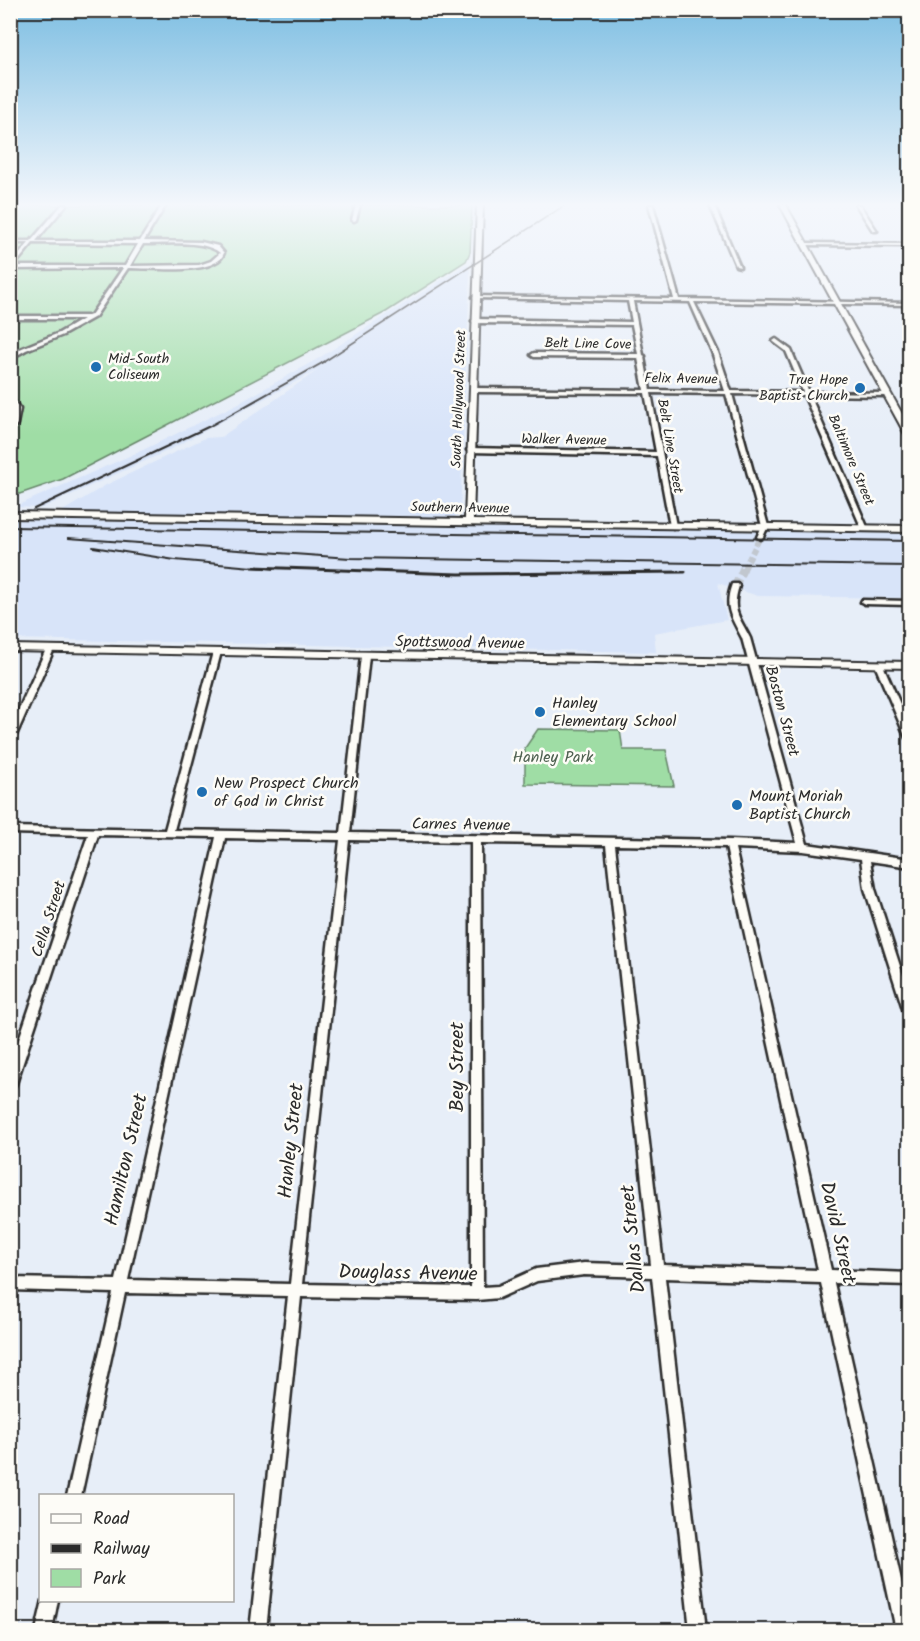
<svg xmlns="http://www.w3.org/2000/svg" width="920" height="1641" viewBox="0 0 920 1641" font-family="Kalam,sans-serif">
	<style>
		.built { fill: #d8e4f9 }
		.green { fill: #9fdda5; stroke: #658468; stroke-width: 1.5 }
		.lines { fill: none; stroke-linecap: round; stroke-linejoin: round }
		.street-tunnel-far1 { stroke: #c1c7cf; stroke-width: 6; stroke-dasharray: 6 3; stroke-linecap: butt }
		.street-tunnel { stroke: #c1c7cf; stroke-width: 8; stroke-dasharray: 8 4; stroke-linecap: butt }
		.street-casing { stroke: #2b2b2b; stroke-width: 5 }
		.secondary-casing { stroke: #2b2b2b; stroke-width: 4 }
		.street { fill: #fdfcf7; fill-rule: evenodd }
		.secondary { fill: #fdfcf7; fill-rule: evenodd }
		.rail-far2 { stroke: #2b2b2b; stroke-width: 1.5 }
		.rail-far1 { stroke: #2b2b2b; stroke-width: 2 }
		.rail { stroke: #2b2b2b; stroke-width: 3 }
		.poi-dot { fill: #1f6fb2; stroke: #fdfcf7; stroke-width: 2 }
		.labels { text-anchor: middle; dominant-baseline: central; stroke-width: 5; stroke-linejoin: round; paint-order: stroke }
		.far-street-label { font-size: 14px; fill: #2b2b2b; stroke: #fdfcf7 }
		.far-poi-label { font-size: 14px; fill: #2b2b2b; stroke: #fdfcf7; text-anchor: start }
		.street-label { font-size: 16px; fill: #2b2b2b; stroke: #fdfcf7 }
		.poi-label { font-size: 16px; fill: #2b2b2b; stroke: #fdfcf7; text-anchor: start }
		.park-label { font-size: 16px; fill: #4e6050; stroke: #fdfcf7 }
		.near-street-label { font-size: 20px; fill: #2b2b2b; stroke: #fdfcf7 }
	</style>
	<rect width="100%" height="100%" fill="#e7eef8"/>
	<filter id="ink" filterUnits="userSpaceOnUse"><feTurbulence type="fractalNoise" baseFrequency=".0167" numOctaves="2"/><feDisplacementMap in="SourceGraphic" scale="12" xChannelSelector="R" yChannelSelector="G"/><feConvolveMatrix kernelMatrix="1 2 1 2 8 2 1 2 1" color-interpolation-filters="sRGB"/></filter>
	<g filter="url(#ink)">
		<g class="built">
			<path d="M 468,263 L 470,272 L 460,513 L 453,518 L 191,515 L 61,512 L 106,485 L 205,438 L 221,437 L 318,370 L 169,450 L 88,487 L 42,508 L 14,507 L 143,450 L 239,403 L 319,358 Z"/>
			<path d="M 14,520 L 909,534 L 909,598 L 758,596 L 718,583 L 727,620 L 654,633 L 656,652 L 11,639 L 10,522 Z"/>
		</g>
		<g class="green">
			<path d="M 10,205 L 472,205 L 470,252 L 466,261 L 386,312 L 63,479 L 11,497 Z"/>
			<path d="M 538,729 L 620,730 L 623,750 L 666,750 L 674,786 L 525,784 L 525,748 Z"/>
		</g>
		<g class="lines">
			<path class="street-tunnel-far1" d="M 744,569 L 760,537"/>
			<path class="street-tunnel" d="M 735,586 L 744,567"/>
			<g class="street-casing">
				<g id="street">
					<path d="M 62,205 L 66,205 L 36,241 L 140,241 L 162,205 L 166,205 L 144,241 L 201,242 L 218,246 L 224,253 C 222,258 219,261 214,263 C 196,273 150,268 128,268 L 95,317 L 63,335 L 26,350 L 10,359 L 10,355 L 22,348 L 59,333 L 83,319 L 10,319 L 10,316 L 88,316 L 91,315 L 123,268 L 10,269 L 10,265 L 29,243 L 10,243 L 10,241 L 31,241 ZM 33,243 L 138,244 L 125,266 L 14,266 ZM 143,244 C 163,244 205,239 220,253 L 211,261 L 199,265 L 130,266 Z"/>
					<path d="M 356,205 L 360,205 L 356,220 L 354,221 L 352,220 Z"/>
					<path d="M 649,205 L 653,205 L 679,299 L 910,303 L 910,305 L 694,302 L 718,352 L 731,391 L 803,392 L 786,351 L 774,342 L 773,341 L 776,339 L 791,350 L 809,392 L 888,393 L 889,394 L 886,396 L 810,395 L 868,529 L 867,530 L 863,530 L 862,529 L 804,395 L 732,394 L 768,526 L 763,537 L 760,539 L 757,537 L 762,526 L 726,394 L 651,393 L 676,526 L 673,528 L 670,526 L 657,456 L 470,452 L 467,450 L 470,448 L 656,452 L 645,393 L 475,392 L 472,390 L 475,388 L 644,390 L 638,358 L 534,357 L 531,355 L 534,353 L 638,354 L 632,325 L 475,323 L 472,321 L 475,319 L 632,322 L 628,301 L 475,298 L 473,297 L 475,296 L 674,299 ZM 633,301 L 690,302 L 712,352 L 725,391 L 650,390 L 644,357 L 645,356 L 643,355 Z"/>
					<path d="M 710,205 L 714,205 L 740,267 L 736,266 Z"/>
					<path d="M 856,205 L 860,205 L 877,231 L 873,231 Z"/>
					<path d="M 805,243 L 907,244 L 909,245 L 907,246 L 803,245 Z"/>
					<path d="M 10,396 L 20,409 L 17,424 L 10,433 L 10,425 L 14,409 L 10,403 Z"/>
					<path d="M 732,584 L 738,584 L 739,586 C 731,611 739,616 750,638 L 807,844 L 910,859 L 910,867 L 870,861 L 875,889 L 910,997 L 910,1019 L 906,1018 L 905,1015 L 865,889 L 861,859 L 803,851 L 735,848 L 831,1270 L 910,1273 L 910,1285 L 834,1283 L 910,1620 L 910,1630 L 896,1630 L 821,1283 L 665,1278 L 706,1630 L 690,1630 L 652,1277 L 584,1275 L 537,1281 L 499,1298 L 477,1300 L 301,1297 L 266,1630 L 250,1630 L 288,1296 L 125,1293 L 81,1496 L 67,1496 L 113,1293 L 10,1290 L 10,1278 L 116,1280 L 216,837 L 98,835 L 16,1084 L 14,1088 L 10,1089 L 10,1066 L 88,835 L 10,833 L 10,827 L 165,830 L 213,652 L 217,650 L 221,652 L 174,830 L 341,833 L 361,656 L 365,654 L 369,656 L 350,833 L 730,840 L 797,843 L 742,638 C 732,618 723,608 732,584 ZM 225,838 L 340,840 L 290,1284 L 128,1280 ZM 349,840 L 471,842 L 471,1287 L 302,1284 ZM 481,843 L 606,845 L 651,1265 L 584,1263 L 536,1269 L 498,1286 L 483,1287 ZM 615,845 L 726,847 L 818,1270 L 663,1265 Z"/>
					<path d="M 862,600 L 910,601 L 910,605 L 865,604 L 861,602 Z"/>
					<path d="M 47,647 L 50,647 L 54,649 L 14,740 L 10,743 L 10,729 Z"/>
					<path d="M 879,662 L 883,665 L 910,727 L 910,741 L 906,738 L 875,665 Z"/>
					<path d="M 43,1600 L 58,1600 L 52,1630 L 36,1630 Z"/>
				</g>
			</g>
			<g class="secondary-casing">
				<g id="secondary">
					<path d="M 477,205 L 483,205 L 473,520 L 910,526 L 910,532 L 10,518 L 10,512 L 465,519 Z"/>
					<path d="M 780,205 L 786,205 L 910,428 L 910,438 L 906,436 Z"/>
					<path d="M 10,645 L 910,662 L 910,668 L 10,651 Z"/>
				</g>
			</g>
			<use href="#street" class="street"/>
			<use href="#secondary" class="secondary"/>
			<path class="rail-far2" d="M 322,363 L 565,205"/>
			<g class="rail-far1">
				<path d="M 34,509 L 210,426 L 324,362"/>
				<path d="M 10,527 L 910,541"/>
				<path d="M 68,538 L 350,558 L 908,566"/>
				<path d="M 93,547 L 175,560 L 275,569"/>
			</g>
			<path class="rail" d="M 252,567 L 459,574 L 685,572"/>
		</g>
	</g>
	<linearGradient id="sky" x2="0" y2="1"><stop stop-color="#7dbee2"/><stop offset="0.47" stop-color="#f4f7fc"/><stop offset="1" stop-color="#f4f7fc" stop-opacity="0"/></linearGradient>
	<rect width="920" height="435" fill="url(#sky)"/>
	<g class="poi-dot">
		<circle cx="96" cy="367" r="6"/>
		<circle cx="860" cy="388" r="6"/>
		<circle cx="540" cy="712" r="6"/>
		<circle cx="202" cy="792" r="6"/>
		<circle cx="737" cy="805" r="6"/>
	</g>
	<g class="labels">
		<g class="far-street-label">
			<text transform="translate(588 344) rotate(1)">Belt Line Cove</text>
			<text transform="translate(681 379) rotate(1)">Felix Avenue</text>
			<text transform="translate(459 399) rotate(-88)">South Hollywood Street</text>
			<text transform="translate(564 440) rotate(1)">Walker Avenue</text>
			<text transform="translate(670 446) rotate(80)">Belt Line Street</text>
			<text transform="translate(851 460) rotate(67)">Baltimore Street</text>
			<text transform="translate(460 508) rotate(1)">Southern Avenue</text>
		</g>
		<g class="far-poi-label">
			<text x="108" y="359">Mid-South<tspan x="108" dy="16">Coliseum</tspan></text>
			<text x="848" y="380" text-anchor="end">True Hope<tspan x="848" dy="16">Baptist Church</tspan></text>
		</g>
		<g class="street-label">
			<text transform="translate(460 643) rotate(1)">Spottswood Avenue</text>
			<text transform="translate(782 711) rotate(75)">Boston Street</text>
			<text transform="translate(461 825) rotate(1)">Carnes Avenue</text>
			<text transform="translate(49 919) rotate(-72)">Cella Street</text>
		</g>
		<g class="poi-label">
			<text x="552" y="703">Hanley<tspan x="552" dy="18">Elementary School</tspan></text>
			<text x="214" y="783">New Prospect Church<tspan x="214" dy="18">of God in Christ</tspan></text>
			<text x="749" y="796">Mount Moriah<tspan x="749" dy="18">Baptist Church</tspan></text>
		</g>
		<g class="park-label">
			<text x="553" y="757">Hanley Park</text>
		</g>
		<g class="near-street-label">
			<text transform="translate(458 1067) rotate(-90)">Bey Street</text>
			<text transform="translate(292 1141) rotate(-84)">Hanley Street</text>
			<text transform="translate(127 1160) rotate(-77)">Hamilton Street</text>
			<text transform="translate(837 1233) rotate(77)">David Street</text>
			<text transform="translate(634 1239) rotate(-96)">Dallas Street</text>
			<text transform="translate(408 1274) rotate(1)">Douglass Avenue</text>
		</g>
	</g>
	<rect width="920" height="1641" fill="none" stroke="#fdfcf7" stroke-width="36"/>
	<rect x="18" y="18" width="884" height="1605" fill="none" stroke="#2b2b2b" stroke-width="2" filter="url(#ink)"/>
	<rect x="39" y="1494" width="195" height="108" fill="#fdfcf7" stroke="#a9a8a5" stroke-width="1.5"/>
	<rect x="51" y="1514" width="30" height="9" fill="#fdfcf7" stroke="#a9a8a5" stroke-width="1.5"/>
	<text x="93" y="1524" font-size="18" fill="#2b2b2b">Road</text>
	<rect x="51" y="1544" width="30" height="9" fill="#2b2b2b" stroke="#a9a8a5" stroke-width="1.5"/>
	<text x="93" y="1554" font-size="18" fill="#2b2b2b">Railway</text>
	<rect x="51" y="1569" width="30" height="18" fill="#9fdda5" stroke="#a9a8a5" stroke-width="1.5"/>
	<text x="93" y="1584" font-size="18" fill="#2b2b2b">Park</text>
</svg>
